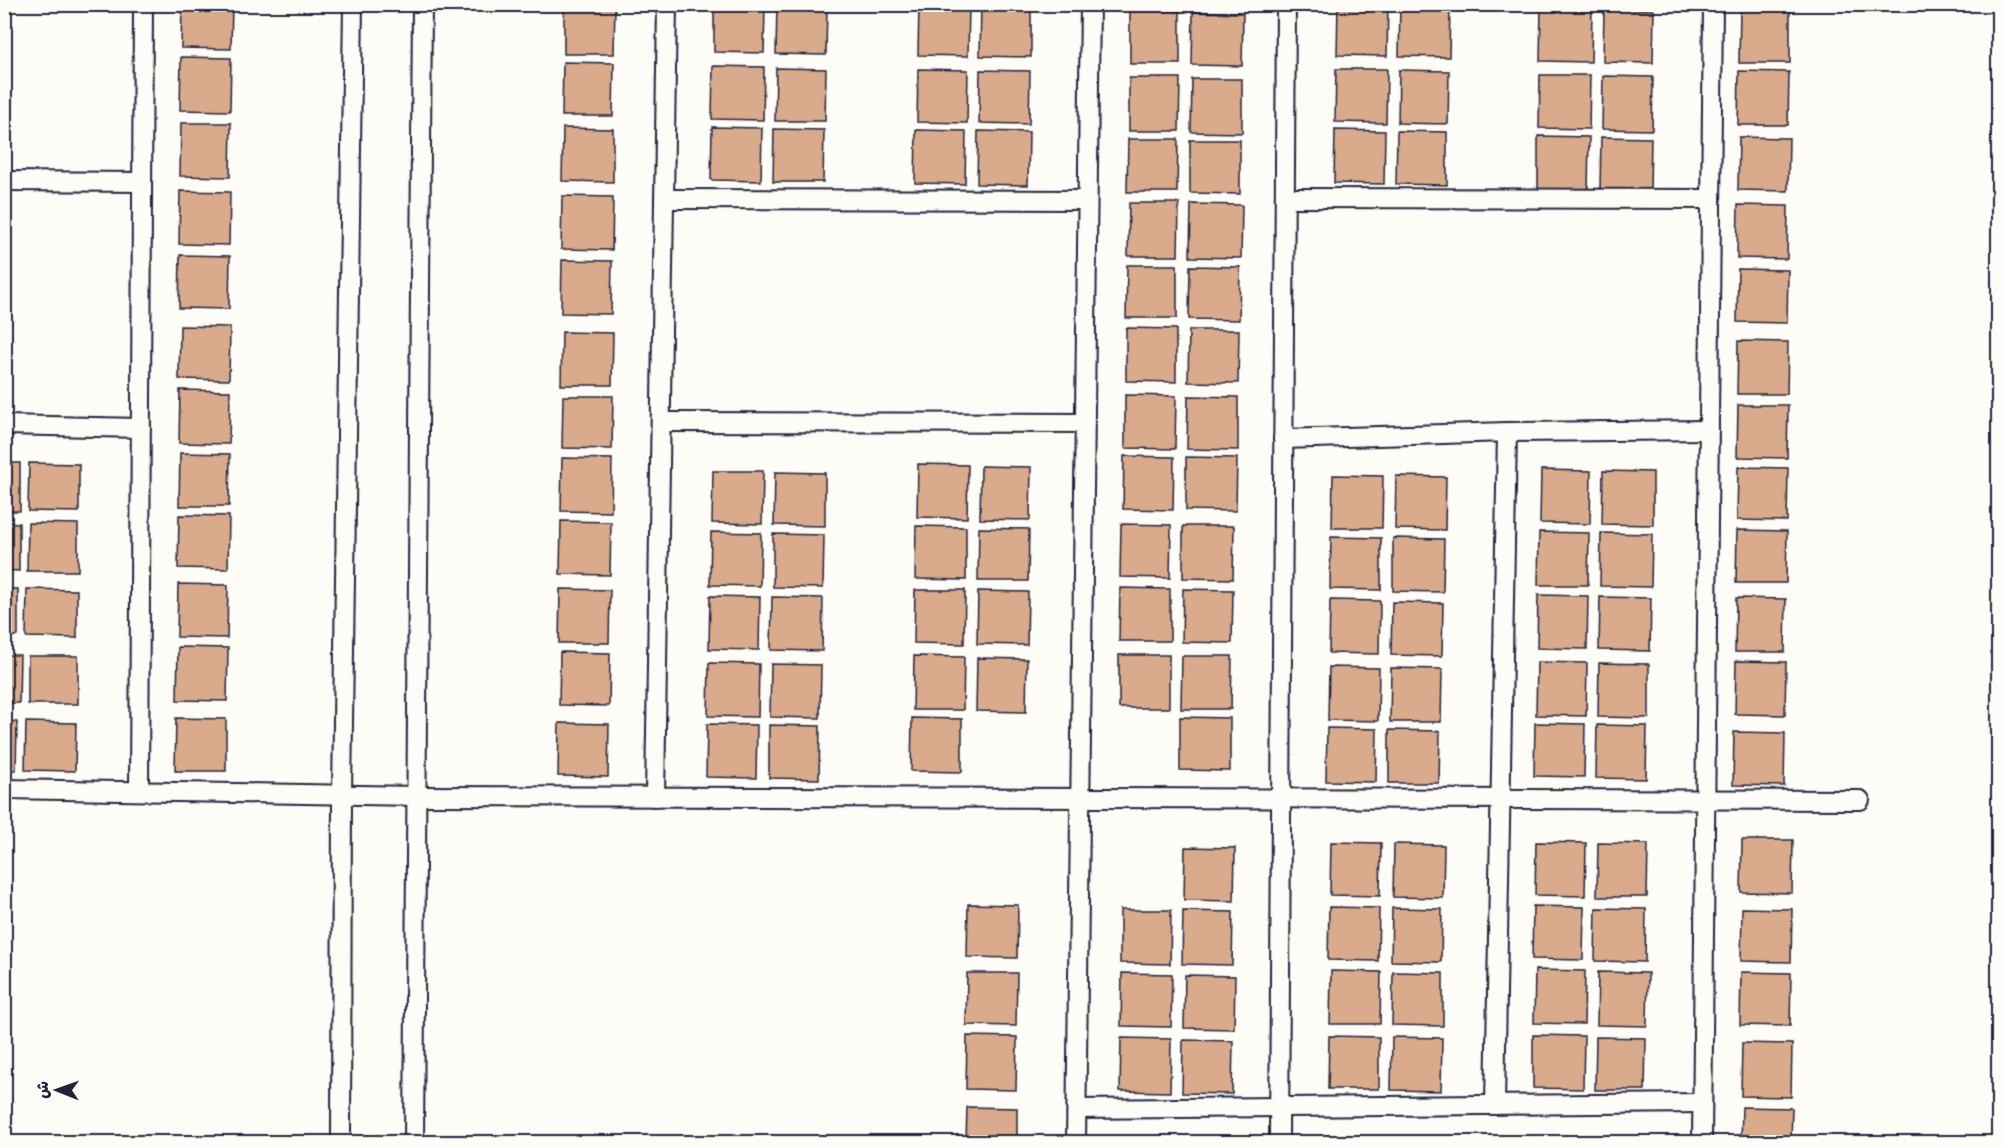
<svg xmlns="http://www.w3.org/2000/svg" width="2003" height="1147" viewBox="0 0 2003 1147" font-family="Mynerve,'Playpen Sans Arabic',sans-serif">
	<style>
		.building { fill: #d9aa8b; stroke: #22223b; stroke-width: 1.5 }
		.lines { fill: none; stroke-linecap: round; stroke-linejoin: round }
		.street-casing { stroke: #22223b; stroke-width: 22 }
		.street { stroke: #fdfcf7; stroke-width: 18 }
	</style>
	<rect width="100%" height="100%" fill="#fdfcf7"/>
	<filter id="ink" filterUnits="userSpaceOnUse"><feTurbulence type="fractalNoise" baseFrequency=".0167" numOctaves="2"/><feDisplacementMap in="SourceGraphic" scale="12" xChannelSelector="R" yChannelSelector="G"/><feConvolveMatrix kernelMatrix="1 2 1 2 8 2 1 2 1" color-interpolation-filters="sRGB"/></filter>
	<g filter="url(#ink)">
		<g class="building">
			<path d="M 182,4 L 232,4 L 231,49 L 181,48 Z"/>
			<path d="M 564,4 L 615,4 L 614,54 L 564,54 Z"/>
			<path d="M 714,4 L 765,4 L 764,53 L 714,52 Z"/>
			<path d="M 777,4 L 827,4 L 826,55 L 776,54 Z"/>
			<path d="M 919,4 L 969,4 L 968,56 L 918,55 Z"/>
			<path d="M 981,4 L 1031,4 L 1031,57 L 980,56 Z"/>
			<path d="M 1338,4 L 1388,4 L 1387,56 L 1337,55 Z"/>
			<path d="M 1400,4 L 1450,4 L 1449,57 L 1399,56 Z"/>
			<path d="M 1541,8 L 1592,9 L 1591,62 L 1540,61 Z"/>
			<path d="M 1604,9 L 1654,10 L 1653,63 L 1603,62 Z"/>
			<path d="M 1740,9 L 1790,10 L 1790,63 L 1739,63 Z"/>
			<rect x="1130" y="11" width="50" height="53"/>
			<path d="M 1193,12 L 1243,13 L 1242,66 L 1192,65 Z"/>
			<path d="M 181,57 L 231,58 L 230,111 L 180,110 Z"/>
			<path d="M 563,62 L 614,63 L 613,116 L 562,116 Z"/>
			<path d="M 713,66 L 764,67 L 763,120 L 712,119 Z"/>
			<path d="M 776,68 L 826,69 L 825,121 L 775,121 Z"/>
			<path d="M 918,69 L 968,70 L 967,123 L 917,122 Z"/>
			<path d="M 1336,69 L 1387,69 L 1386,123 L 1335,122 Z"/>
			<path d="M 980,70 L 1030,71 L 1029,124 L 979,123 Z"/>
			<path d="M 1399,70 L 1449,71 L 1448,124 L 1398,123 Z"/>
			<path d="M 1739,71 L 1789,72 L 1788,125 L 1738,125 Z"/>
			<path d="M 1540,75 L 1590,75 L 1589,129 L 1539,128 Z"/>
			<path d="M 1603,76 L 1653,77 L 1652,130 L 1602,129 Z"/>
			<path d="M 1129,78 L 1180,78 L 1179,131 L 1129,131 Z"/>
			<path d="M 1192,79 L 1242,79 L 1242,133 L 1191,132 Z"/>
			<path d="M 181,123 L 231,123 L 230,177 L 180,176 Z"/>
			<path d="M 712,127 L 762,128 L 761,181 L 711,180 Z"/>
			<path d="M 563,128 L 613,129 L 613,182 L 562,181 Z"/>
			<path d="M 774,129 L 824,130 L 823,182 L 773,182 Z"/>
			<path d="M 916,130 L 966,131 L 965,184 L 915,183 Z"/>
			<path d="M 1335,130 L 1385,131 L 1384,184 L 1334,183 Z"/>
			<path d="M 978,131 L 1029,132 L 1028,185 L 977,184 Z"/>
			<path d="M 1397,131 L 1447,132 L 1447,185 L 1396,184 Z"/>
			<path d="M 1538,136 L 1589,137 L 1588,190 L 1538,189 Z"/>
			<path d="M 1601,137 L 1651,138 L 1650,191 L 1600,190 Z"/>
			<path d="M 1739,137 L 1789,138 L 1788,191 L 1738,190 Z"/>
			<path d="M 1128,139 L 1178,139 L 1177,192 L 1127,192 Z"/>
			<path d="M 1190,140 L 1240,140 L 1240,194 L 1190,193 Z"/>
			<path d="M 180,191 L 230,192 L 229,245 L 179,244 Z"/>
			<path d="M 562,196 L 613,197 L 612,250 L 561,249 Z"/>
			<path d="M 1129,203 L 1179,203 L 1178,256 L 1128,256 Z"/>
			<path d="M 1191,204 L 1242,205 L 1241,258 L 1190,257 Z"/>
			<path d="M 1738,205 L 1788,206 L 1787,259 L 1737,258 Z"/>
			<path d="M 180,255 L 230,256 L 229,309 L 179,308 Z"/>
			<path d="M 562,260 L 612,261 L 611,314 L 561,313 Z"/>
			<path d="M 1127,265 L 1177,265 L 1177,318 L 1126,318 Z"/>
			<path d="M 1190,266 L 1240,267 L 1239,320 L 1189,319 Z"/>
			<path d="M 1738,269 L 1788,270 L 1787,323 L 1737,322 Z"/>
			<path d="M 180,326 L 230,327 L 229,380 L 179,379 Z"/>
			<path d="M 1126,328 L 1176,329 L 1176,382 L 1126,381 Z"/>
			<path d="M 1189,330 L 1239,330 L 1238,383 L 1188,382 Z"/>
			<path d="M 562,332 L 613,333 L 612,385 L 561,385 Z"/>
			<path d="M 1738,341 L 1788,342 L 1787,394 L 1737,394 Z"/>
			<path d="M 180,390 L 230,391 L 229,444 L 179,443 Z"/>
			<path d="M 1125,395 L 1176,396 L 1175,449 L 1125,448 Z"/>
			<path d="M 563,396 L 613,396 L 612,449 L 562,448 Z"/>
			<path d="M 1188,396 L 1238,397 L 1238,450 L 1187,449 Z"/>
			<path d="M 1738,405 L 1788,405 L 1787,458 L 1737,457 Z"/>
			<path d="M 180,453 L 230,454 L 229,506 L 179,506 Z"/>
			<path d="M 1124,456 L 1174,457 L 1173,510 L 1123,509 Z"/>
			<path d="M 1186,457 L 1237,458 L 1236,511 L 1186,510 Z"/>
			<path d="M 562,458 L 612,459 L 611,512 L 561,511 Z"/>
			<rect x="4" y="463" width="16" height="48"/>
			<path d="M 29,463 L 79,464 L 79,512 L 28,511 Z"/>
			<path d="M 918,464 L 968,465 L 967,518 L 917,517 Z"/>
			<path d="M 981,466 L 1031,467 L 1030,520 L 980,519 Z"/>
			<path d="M 1738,467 L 1788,468 L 1787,521 L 1737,520 Z"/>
			<path d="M 1541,470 L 1591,471 L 1590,524 L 1540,523 Z"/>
			<path d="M 713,471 L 763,471 L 762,524 L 712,523 Z"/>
			<path d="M 1603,471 L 1653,472 L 1653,525 L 1602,524 Z"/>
			<path d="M 775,472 L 825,473 L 825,526 L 774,525 Z"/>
			<path d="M 1333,475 L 1383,476 L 1382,528 L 1332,528 Z"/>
			<path d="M 1396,476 L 1446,477 L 1445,530 L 1395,529 Z"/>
			<path d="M 179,515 L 229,516 L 228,569 L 178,568 Z"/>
			<path d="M 561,521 L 611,522 L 610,575 L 560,574 Z"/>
			<path d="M 4,522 L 19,523 L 19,571 L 4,570 Z"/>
			<path d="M 28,523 L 78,524 L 78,571 L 27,571 Z"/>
			<path d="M 1121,524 L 1171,525 L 1170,578 L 1120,577 Z"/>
			<path d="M 916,526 L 966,527 L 966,580 L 915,579 Z"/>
			<path d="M 1183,526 L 1234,526 L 1233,579 L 1183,578 Z"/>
			<path d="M 979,528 L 1029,529 L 1028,581 L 978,581 Z"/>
			<path d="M 1737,530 L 1787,531 L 1786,583 L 1736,583 Z"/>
			<path d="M 711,532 L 761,533 L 760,586 L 710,585 Z"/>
			<path d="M 1539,532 L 1589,533 L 1588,585 L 1538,585 Z"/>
			<path d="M 1601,533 L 1652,534 L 1651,587 L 1600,586 Z"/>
			<path d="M 773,534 L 824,535 L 823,588 L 773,587 Z"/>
			<path d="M 1331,537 L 1381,538 L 1381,590 L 1330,589 Z"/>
			<path d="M 1393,538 L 1444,539 L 1443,592 L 1393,591 Z"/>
			<path d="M 178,584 L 228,585 L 227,638 L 177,637 Z"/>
			<path d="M 1120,588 L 1170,589 L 1170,641 L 1119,641 Z"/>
			<rect x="4" y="589" width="14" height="47"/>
			<path d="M 27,589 L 77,590 L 77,638 L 26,637 Z"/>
			<path d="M 560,589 L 610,590 L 609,643 L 559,643 Z"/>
			<path d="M 1183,589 L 1233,590 L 1232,643 L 1182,642 Z"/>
			<path d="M 915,590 L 965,590 L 964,644 L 914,643 Z"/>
			<path d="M 978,591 L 1028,592 L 1027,645 L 977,644 Z"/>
			<path d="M 1538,595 L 1588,596 L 1587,649 L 1537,648 Z"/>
			<path d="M 710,596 L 760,597 L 759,650 L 709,649 Z"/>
			<path d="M 772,597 L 823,598 L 822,651 L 771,650 Z"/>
			<path d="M 1600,597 L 1651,598 L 1650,651 L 1599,650 Z"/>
			<path d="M 1736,598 L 1786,599 L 1785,652 L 1735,652 Z"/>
			<path d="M 1330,600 L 1380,601 L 1379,654 L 1329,653 Z"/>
			<path d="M 1392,602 L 1443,603 L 1442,656 L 1391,655 Z"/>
			<path d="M 178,647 L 228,648 L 227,701 L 177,700 Z"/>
			<path d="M 560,652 L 610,653 L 609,706 L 559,705 Z"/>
			<path d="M 4,655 L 20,655 L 19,703 L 4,703 Z"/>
			<rect x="1119" y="655" width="50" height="53"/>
			<rect x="28" y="656" width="50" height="48"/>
			<path d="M 914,656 L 964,657 L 963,710 L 913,710 Z"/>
			<path d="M 1182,656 L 1232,656 L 1231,709 L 1181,709 Z"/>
			<path d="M 977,658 L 1027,659 L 1026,712 L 976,711 Z"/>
			<path d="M 1736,661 L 1786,662 L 1785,715 L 1735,714 Z"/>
			<path d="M 1537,662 L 1587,663 L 1586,716 L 1536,715 Z"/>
			<path d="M 709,663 L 759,664 L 758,717 L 708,716 Z"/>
			<path d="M 1599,663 L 1649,664 L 1649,718 L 1598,717 Z"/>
			<path d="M 771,664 L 821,665 L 820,718 L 770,717 Z"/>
			<path d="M 1329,667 L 1379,668 L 1378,721 L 1328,720 Z"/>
			<path d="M 1391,668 L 1442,669 L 1441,722 L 1390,722 Z"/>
			<path d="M 1180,717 L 1230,718 L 1230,771 L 1180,770 Z"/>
			<path d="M 176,718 L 226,719 L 226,771 L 175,771 Z"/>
			<path d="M 912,718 L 962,719 L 962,772 L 911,771 Z"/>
			<path d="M 4,722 L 17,722 L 16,770 L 4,770 Z"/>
			<path d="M 26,722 L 76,723 L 75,771 L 25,770 Z"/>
			<path d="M 559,723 L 609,724 L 608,777 L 558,776 Z"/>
			<path d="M 1535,723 L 1585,724 L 1584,777 L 1534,776 Z"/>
			<path d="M 707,724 L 757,725 L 756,778 L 706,777 Z"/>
			<path d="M 769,725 L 820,726 L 819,779 L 769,778 Z"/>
			<path d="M 1597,725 L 1647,726 L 1646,779 L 1596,778 Z"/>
			<path d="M 1327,728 L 1377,729 L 1376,782 L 1326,781 Z"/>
			<path d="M 1389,730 L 1440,731 L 1439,783 L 1389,783 Z"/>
			<path d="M 1734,732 L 1785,733 L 1784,786 L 1733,785 Z"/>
			<path d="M 1742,840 L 1793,840 L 1792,893 L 1741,892 Z"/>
			<path d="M 1331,842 L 1381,843 L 1380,896 L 1330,895 Z"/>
			<path d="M 1536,842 L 1586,843 L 1585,896 L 1535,895 Z"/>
			<path d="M 1598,843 L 1648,844 L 1647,897 L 1597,897 Z"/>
			<path d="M 1394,844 L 1444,845 L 1443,898 L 1393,897 Z"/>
			<path d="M 1185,847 L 1235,848 L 1234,901 L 1184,900 Z"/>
			<path d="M 968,904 L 1018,905 L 1017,958 L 967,957 Z"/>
			<path d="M 1533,906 L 1584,907 L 1583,960 L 1532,959 Z"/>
			<path d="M 1329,907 L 1379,908 L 1378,961 L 1328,960 Z"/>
			<path d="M 1392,908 L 1442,909 L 1441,962 L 1391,961 Z"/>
			<path d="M 1596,908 L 1646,909 L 1645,962 L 1595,961 Z"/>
			<path d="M 1742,908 L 1792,909 L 1791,962 L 1741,961 Z"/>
			<path d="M 1120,910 L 1171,910 L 1170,964 L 1120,963 Z"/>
			<path d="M 1183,911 L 1233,912 L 1232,965 L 1182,964 Z"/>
			<path d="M 1535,970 L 1585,971 L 1584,1024 L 1534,1023 Z"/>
			<path d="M 1331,971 L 1381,972 L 1380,1024 L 1330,1024 Z"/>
			<path d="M 1393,972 L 1443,973 L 1443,1026 L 1392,1025 Z"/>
			<path d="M 1598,972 L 1648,973 L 1647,1026 L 1597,1025 Z"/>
			<path d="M 1741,972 L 1791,973 L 1790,1026 L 1740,1025 Z"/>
			<path d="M 967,973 L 1017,973 L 1016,1026 L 966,1025 Z"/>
			<path d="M 1122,973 L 1172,974 L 1171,1027 L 1121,1026 Z"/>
			<path d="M 1185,975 L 1235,976 L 1234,1029 L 1184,1028 Z"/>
			<path d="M 1533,1035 L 1584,1036 L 1583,1089 L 1533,1088 Z"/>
			<path d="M 967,1036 L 1017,1037 L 1016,1090 L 966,1089 Z"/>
			<path d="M 1329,1036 L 1379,1037 L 1379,1089 L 1328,1089 Z"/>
			<path d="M 1392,1037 L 1442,1038 L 1441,1091 L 1391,1090 Z"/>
			<path d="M 1596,1037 L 1646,1038 L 1645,1090 L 1595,1090 Z"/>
			<path d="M 1121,1038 L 1171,1039 L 1170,1092 L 1120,1091 Z"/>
			<path d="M 1183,1040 L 1233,1041 L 1232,1094 L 1182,1093 Z"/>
			<path d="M 1742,1043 L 1792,1044 L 1791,1097 L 1741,1096 Z"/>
			<path d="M 967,1107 L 1017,1108 L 1017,1142 L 966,1142 Z"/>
			<path d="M 1742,1107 L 1792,1108 L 1791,1142 L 1741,1142 Z"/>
		</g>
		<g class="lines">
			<g class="street-casing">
				<g id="street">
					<path d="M 4,181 L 142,182"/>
					<path d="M 1285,198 L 1711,199"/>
					<path d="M 664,199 L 1087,200"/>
					<path d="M 661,422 L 1085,423"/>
					<path d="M 4,425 L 141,428"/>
					<path d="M 1507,432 L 1709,430"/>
					<path d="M 1283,439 L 1507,432 L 1495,1105"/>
					<path d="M 4,789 L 417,796 L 1860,800"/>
					<path d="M 139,791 L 143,4"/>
					<path d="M 655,797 L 667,4"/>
					<path d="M 1077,1109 L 1702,1103"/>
					<path d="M 341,1142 L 342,794 L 353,4"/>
					<path d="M 414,1142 L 422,4"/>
					<path d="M 1076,1142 L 1090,4"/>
					<path d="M 1279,1142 L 1286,4"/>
					<path d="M 1702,1142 L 1713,4"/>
				</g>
			</g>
			<use href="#street" class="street"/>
		</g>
	</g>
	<rect width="2003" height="1147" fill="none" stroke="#fdfcf7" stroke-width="24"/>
	<rect x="12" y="12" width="1979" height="1123" fill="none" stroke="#22223b" stroke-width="2" filter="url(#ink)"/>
	<g transform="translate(57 1090) rotate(271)" stroke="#fdfcf7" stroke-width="4.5" paint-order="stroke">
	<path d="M0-4.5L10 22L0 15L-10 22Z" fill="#22223b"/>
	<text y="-9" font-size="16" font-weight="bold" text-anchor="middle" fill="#22223b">ش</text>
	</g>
</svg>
